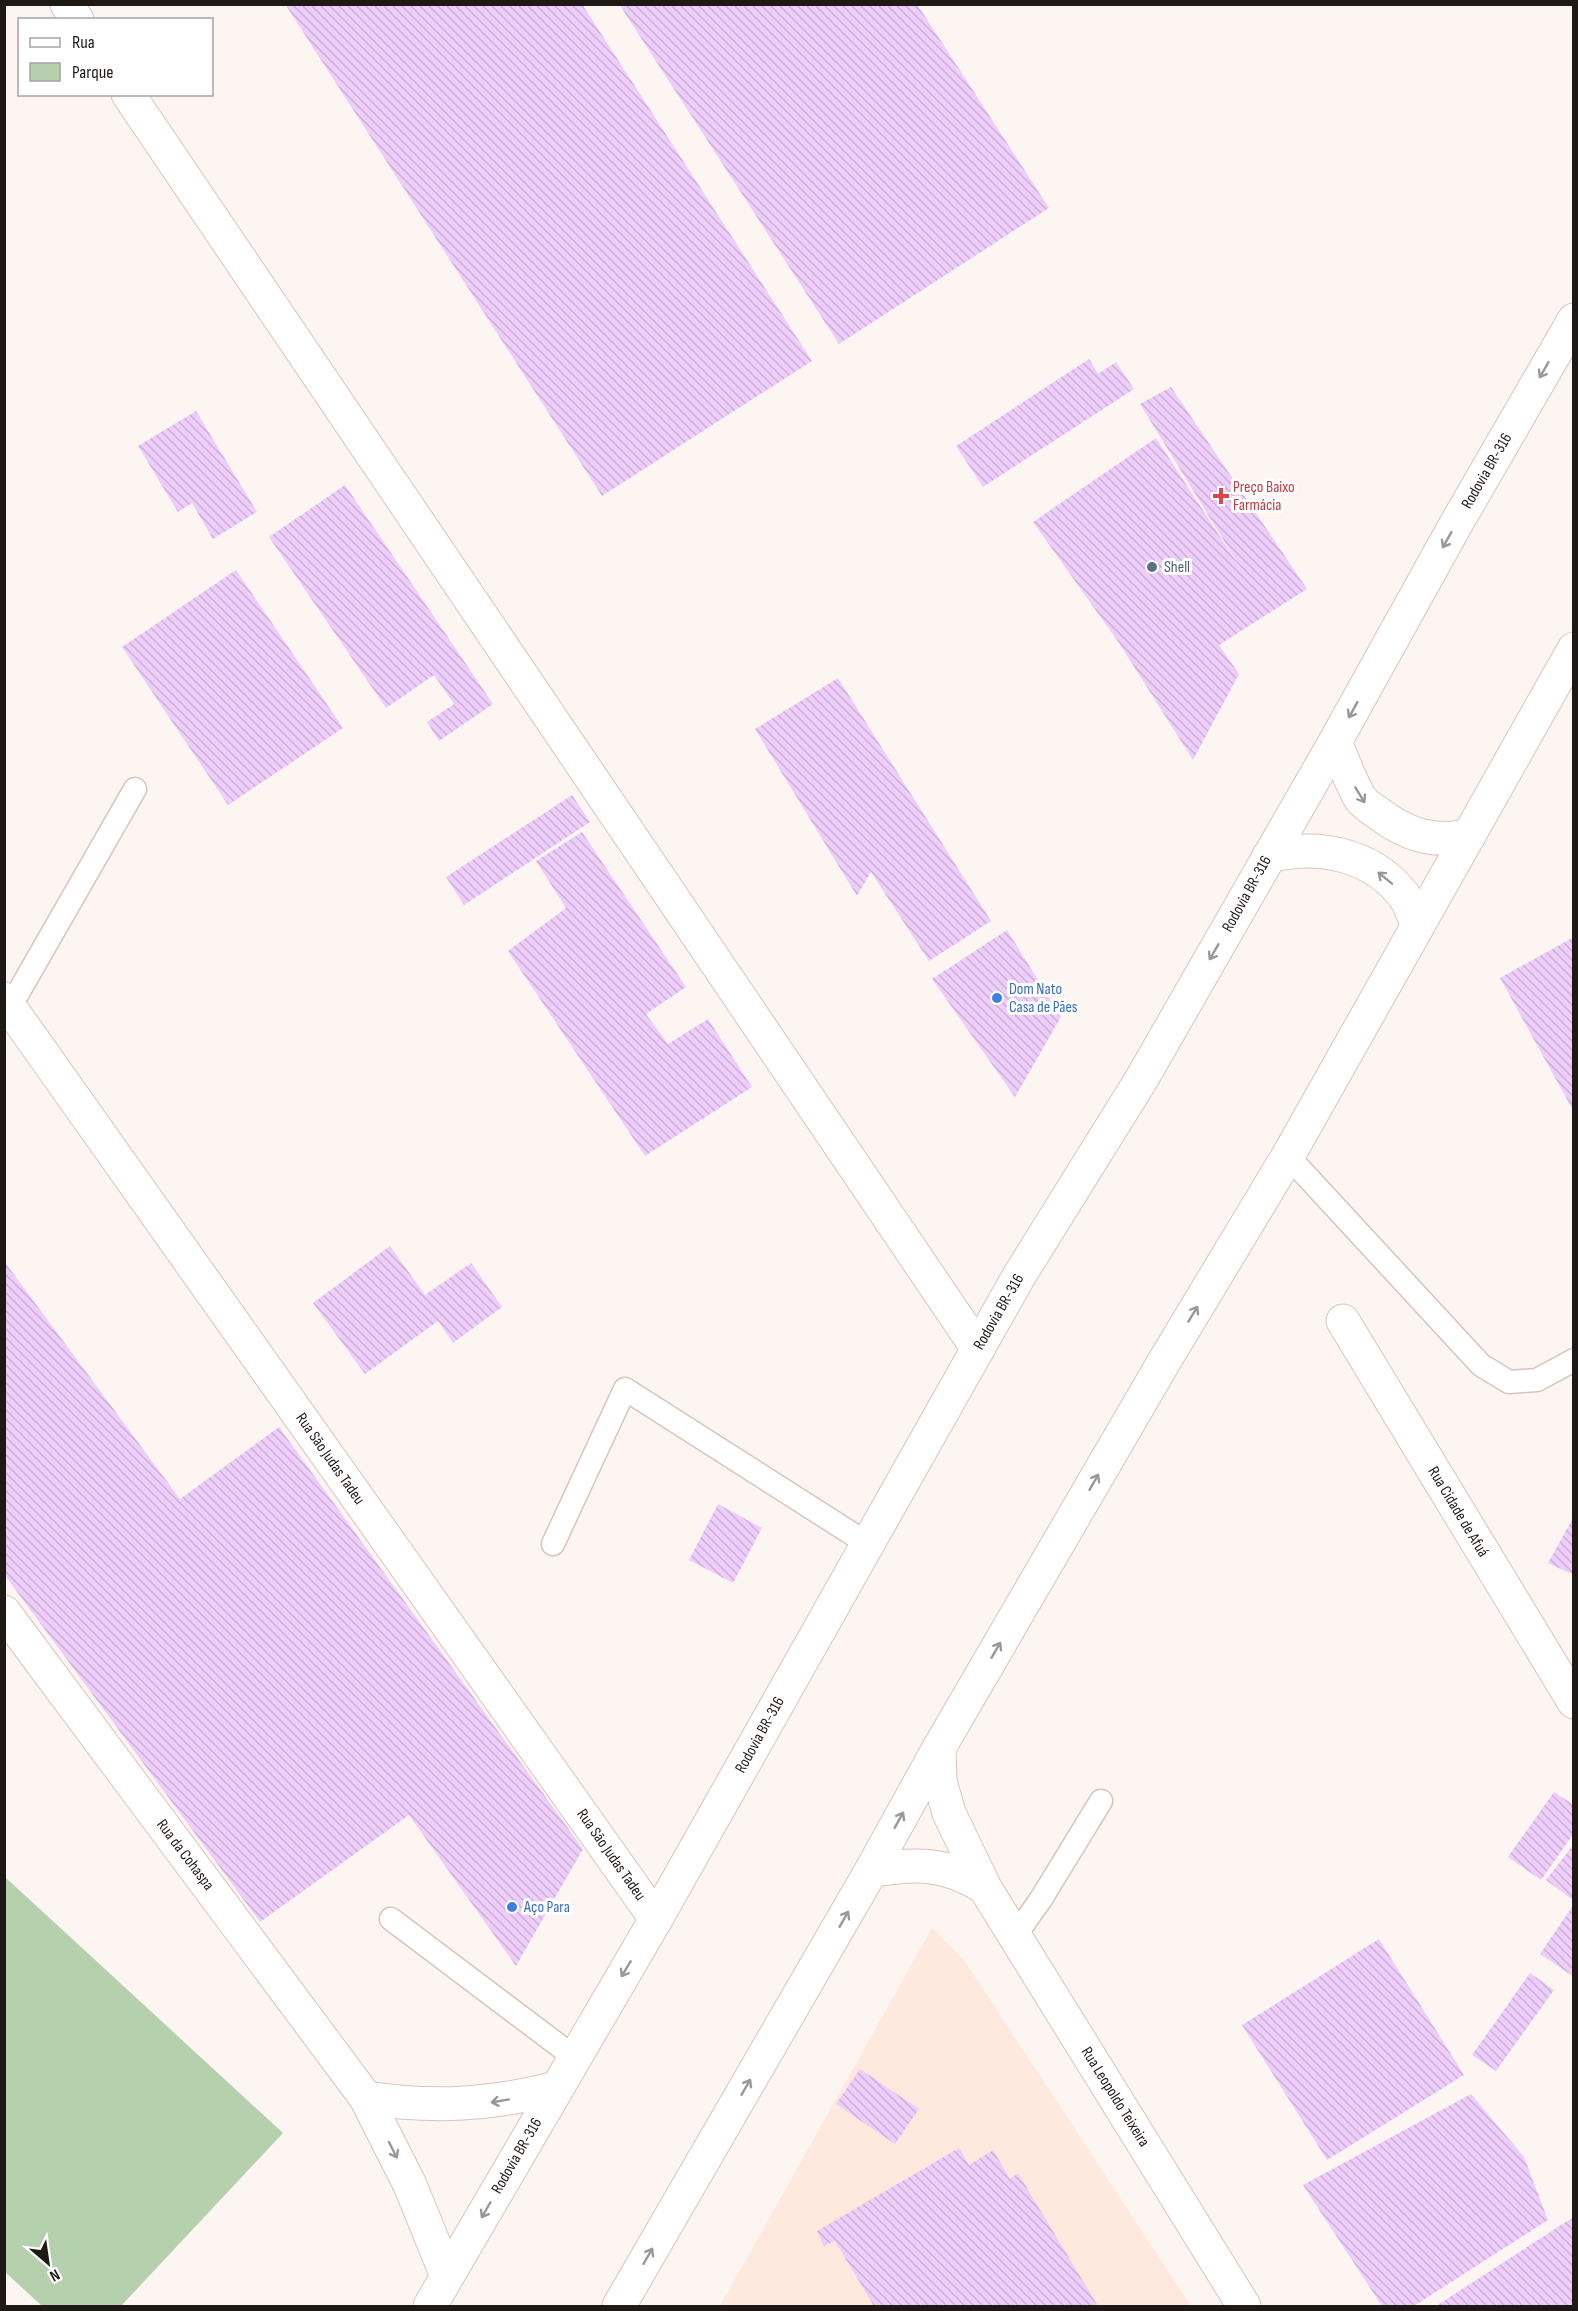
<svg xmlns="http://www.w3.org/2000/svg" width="1578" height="2311" viewBox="0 0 1578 2311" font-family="'Sofia Sans Condensed',sans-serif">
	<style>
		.built { fill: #fee9de }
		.green { fill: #b4d0ad }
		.building { fill: url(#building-back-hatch) }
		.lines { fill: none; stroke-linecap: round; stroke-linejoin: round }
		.service-casing { stroke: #d7c5bc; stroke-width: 25 }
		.minor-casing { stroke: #d7c5bc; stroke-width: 35 }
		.tertiary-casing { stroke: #d7c5bc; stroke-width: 35 }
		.secondary-casing { stroke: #d7c5bc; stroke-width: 35 }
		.trunk-casing { stroke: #d7c5bc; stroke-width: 35 }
		.service { stroke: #fff; stroke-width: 22 }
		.minor { stroke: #fff; stroke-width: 33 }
		.tertiary { stroke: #fff; stroke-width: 33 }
		.secondary { stroke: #fff; stroke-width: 33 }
		.trunk { stroke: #fff; stroke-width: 33 }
		.oneway { stroke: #9a9896 }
		.health-dot { fill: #e0444e; stroke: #fff; stroke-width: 2 }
		.service-dot { fill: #5c6f8a; stroke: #fff; stroke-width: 2 }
		.shop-dot { fill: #3f7fe0; stroke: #fff; stroke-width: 2 }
		.labels { text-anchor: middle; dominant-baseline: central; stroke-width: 6; stroke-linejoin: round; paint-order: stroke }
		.street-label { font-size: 16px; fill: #1f1916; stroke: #fff }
		.health-label { font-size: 16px; fill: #be3a42; stroke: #fff; text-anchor: start }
		.service-label { font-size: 16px; fill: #4e5e75; stroke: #fff; text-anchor: start }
		.shop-label { font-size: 16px; fill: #366cbe; stroke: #fff; text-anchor: start }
	</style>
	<defs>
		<pattern id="building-back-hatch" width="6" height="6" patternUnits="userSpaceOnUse" patternTransform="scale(1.5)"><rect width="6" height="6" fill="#edcdfa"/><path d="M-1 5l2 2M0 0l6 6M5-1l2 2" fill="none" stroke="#cbafd6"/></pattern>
	</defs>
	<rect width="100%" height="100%" fill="#fdf5f1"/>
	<path class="built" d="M 932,1928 L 964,1960 L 1191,2306 L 720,2306 Z"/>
	<path class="green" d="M 5,1877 L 283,2133 L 121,2306 L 42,2306 L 5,2272 Z"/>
	<g class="building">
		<path d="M 285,4 L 582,4 L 812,361 L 602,496 Z"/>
		<path d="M 619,4 L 917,4 L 1049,208 L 839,344 Z"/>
		<path d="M 1089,359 L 1098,374 L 1116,362 L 1134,389 L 983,487 L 956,446 Z"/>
		<path d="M 1171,387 L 1307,589 L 1219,645 L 1239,674 L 1193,760 L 1119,643 L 1033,522 L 1156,438 L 1245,575 L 1140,404 Z"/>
		<path d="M 196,411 L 257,512 L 213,539 L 192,503 L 178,512 L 138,446 Z"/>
		<path d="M 345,485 L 493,704 L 439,741 L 427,722 L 454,704 L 434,675 L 386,708 L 269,537 Z"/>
		<path d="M 236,570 L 343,728 L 228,805 L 122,647 Z"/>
		<path d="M 838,678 L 991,921 L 929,961 L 871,872 L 857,896 L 755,729 Z"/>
		<path d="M 572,795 L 590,822 L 464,905 L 446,877 Z"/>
		<path d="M 582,832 L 686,987 L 646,1014 L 668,1044 L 708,1019 L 752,1087 L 645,1156 L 508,951 L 566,908 L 536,861 Z"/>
		<path d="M 1007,930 L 1061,1017 L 1015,1097 L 932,979 Z"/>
		<path d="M 1574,937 L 1574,1112 L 1500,978 Z"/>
		<path d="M 390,1246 L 425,1295 L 471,1263 L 502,1307 L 453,1343 L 438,1321 L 365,1374 L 313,1303 Z"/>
		<path d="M 4,1261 L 180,1499 L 279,1427 L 583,1849 L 516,1966 L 409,1815 L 260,1922 L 4,1574 Z"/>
		<path d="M 718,1504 L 762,1528 L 733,1583 L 689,1560 Z"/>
		<path d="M 1574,1516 L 1574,1575 L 1548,1563 Z"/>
		<path d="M 1554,1792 L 1574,1805 L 1574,1833 L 1541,1880 L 1508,1857 Z"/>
		<path d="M 1574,1844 L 1574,1895 L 1571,1899 L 1546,1880 Z"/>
		<path d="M 1574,1904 L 1574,1977 L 1540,1954 Z"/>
		<path d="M 1379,1939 L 1464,2075 L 1327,2160 L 1242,2025 Z"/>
		<path d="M 1530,1973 L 1554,1990 L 1496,2071 L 1472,2055 Z"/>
		<path d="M 860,2069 L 919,2109 L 895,2144 L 836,2104 Z"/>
		<path d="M 1471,2094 L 1524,2157 L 1548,2220 L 1414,2306 L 1382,2306 L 1303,2185 Z"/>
		<path d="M 959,2148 L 969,2165 L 993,2150 L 1010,2179 L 1018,2173 L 1098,2306 L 874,2306 L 835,2241 L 824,2246 L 817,2231 Z"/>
		<path d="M 1574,2217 L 1574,2306 L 1436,2306 L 1561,2225 Z"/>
	</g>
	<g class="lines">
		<g class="service-casing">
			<g id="service">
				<path d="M 10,1007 L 135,789"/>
				<path d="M 1288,1156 L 1481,1365 L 1509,1382 L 1537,1380 L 1574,1360"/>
				<path d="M 553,1544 L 625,1389 L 868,1544"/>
				<path d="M 391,1919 L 574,2057"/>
				<path d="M 1015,1936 L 1041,1899 L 1101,1801"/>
			</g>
		</g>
		<g class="minor-casing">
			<g id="minor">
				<path d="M 67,4 L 77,20"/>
				<path d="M 128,94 L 978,1349"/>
				<path d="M 4,999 L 656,1919"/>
				<path d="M 1343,1321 L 1574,1702"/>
			</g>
		</g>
		<g class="tertiary-casing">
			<g id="tertiary">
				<path d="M 4,1612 L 366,2098 L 410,2185 L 447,2276"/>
				<path d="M 366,2098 C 435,2108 489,2105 557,2088"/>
			</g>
		</g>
		<g class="secondary-casing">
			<g id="secondary">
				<path d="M 939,1748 L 940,1781 L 949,1813 L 985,1888 L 1244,2306"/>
				<path d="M 871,1871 C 914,1863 947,1862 985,1888"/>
			</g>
		</g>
		<g class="trunk-casing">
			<g id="trunk">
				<path d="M 1335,742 C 1343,760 1350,781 1360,798 C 1364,804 1372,809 1378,813 C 1407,835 1432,843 1469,836"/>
				<path d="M 1269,856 C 1316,844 1368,853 1401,892 C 1409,900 1413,915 1418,925"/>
				<path d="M 430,2306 L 656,1919 L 1019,1276 L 1141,1080 L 1335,742 L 1456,524 L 1574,320"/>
				<path d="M 619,2306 L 871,1871 L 939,1748 L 1165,1360 L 1288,1156 L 1574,649"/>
			</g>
		</g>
		<use href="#service" class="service"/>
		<use href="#minor" class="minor"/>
		<use href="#tertiary" class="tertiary"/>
		<use href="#secondary" class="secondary"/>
		<use href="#trunk" class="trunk"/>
	</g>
	<defs><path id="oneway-shaft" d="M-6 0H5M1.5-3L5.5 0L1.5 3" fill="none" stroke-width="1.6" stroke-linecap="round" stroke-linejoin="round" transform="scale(1.5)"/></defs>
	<g class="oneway">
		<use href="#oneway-shaft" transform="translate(1544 370) rotate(120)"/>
		<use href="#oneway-shaft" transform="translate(1447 540) rotate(119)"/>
		<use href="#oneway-shaft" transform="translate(1353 710) rotate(119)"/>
		<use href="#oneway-shaft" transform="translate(1360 795) rotate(59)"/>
		<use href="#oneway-shaft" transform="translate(1385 878) rotate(-141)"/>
		<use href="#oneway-shaft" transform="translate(1214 952) rotate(120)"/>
		<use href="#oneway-shaft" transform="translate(1193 1314) rotate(-59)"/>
		<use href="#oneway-shaft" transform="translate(1094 1482) rotate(-60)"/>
		<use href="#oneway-shaft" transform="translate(996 1650) rotate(-60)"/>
		<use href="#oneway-shaft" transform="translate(899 1820) rotate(-61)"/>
		<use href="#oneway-shaft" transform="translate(844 1919) rotate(-60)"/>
		<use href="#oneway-shaft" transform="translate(626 1969) rotate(121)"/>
		<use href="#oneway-shaft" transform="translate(746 2087) rotate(-60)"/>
		<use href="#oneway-shaft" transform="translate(500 2101) rotate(170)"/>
		<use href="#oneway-shaft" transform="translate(393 2150) rotate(63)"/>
		<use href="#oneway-shaft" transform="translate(486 2210) rotate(120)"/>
		<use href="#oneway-shaft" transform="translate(648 2256) rotate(-60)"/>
	</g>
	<path class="health-dot" d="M1218 487h6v6h6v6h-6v6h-6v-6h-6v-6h6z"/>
	<circle class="service-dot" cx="1152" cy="567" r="6"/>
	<g class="shop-dot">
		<circle cx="997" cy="998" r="6"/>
		<circle cx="512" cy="1907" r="6"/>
	</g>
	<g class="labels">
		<g class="street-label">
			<text transform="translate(1487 471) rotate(-60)">Rodovia BR-316</text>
			<text transform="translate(1247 894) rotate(-61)">Rodovia BR-316</text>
			<text transform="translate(999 1312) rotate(-60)">Rodovia BR-316</text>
			<text transform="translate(330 1459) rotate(55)">Rua São Judas Tadeu</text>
			<text transform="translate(1458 1512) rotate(59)">Rua Cidade de Afuá</text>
			<text transform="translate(760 1735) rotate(-61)">Rodovia BR-316</text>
			<text transform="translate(185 1855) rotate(53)">Rua da Cohaspa</text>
			<text transform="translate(611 1855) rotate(55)">Rua São Judas Tadeu</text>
			<text transform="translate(1115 2097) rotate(58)">Rua Leopoldo Teixeira</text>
			<text transform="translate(517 2156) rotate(-60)">Rodovia BR-316</text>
		</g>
		<g class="health-label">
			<text x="1233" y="487">Preço Baixo<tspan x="1233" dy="18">Farmácia</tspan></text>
		</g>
		<g class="service-label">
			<text x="1164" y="567">Shell</text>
		</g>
		<g class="shop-label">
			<text x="1009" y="989">Dom Nato<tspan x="1009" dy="18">Casa de Pães</tspan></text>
			<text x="524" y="1907">Aço Para</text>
		</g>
	</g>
	<rect width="1578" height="2311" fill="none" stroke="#1f1916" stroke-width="12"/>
	<rect x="18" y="18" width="195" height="78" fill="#ffffff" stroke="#a5a3a2" stroke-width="1.5"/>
	<rect x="30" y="38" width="30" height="9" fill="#ffffff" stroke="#a5a3a2" stroke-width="1.5"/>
	<text x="72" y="48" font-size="18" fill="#1f1916">Rua</text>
	<rect x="30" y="63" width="30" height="18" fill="#b4d0ad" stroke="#a5a3a2" stroke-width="1.5"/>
	<text x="72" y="78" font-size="18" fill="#1f1916">Parque</text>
	<g transform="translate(48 2263) rotate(151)" stroke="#ffffff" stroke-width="4.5" paint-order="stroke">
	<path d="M0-4.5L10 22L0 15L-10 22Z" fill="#1f1916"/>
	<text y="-9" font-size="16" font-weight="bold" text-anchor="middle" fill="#1f1916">N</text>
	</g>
</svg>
